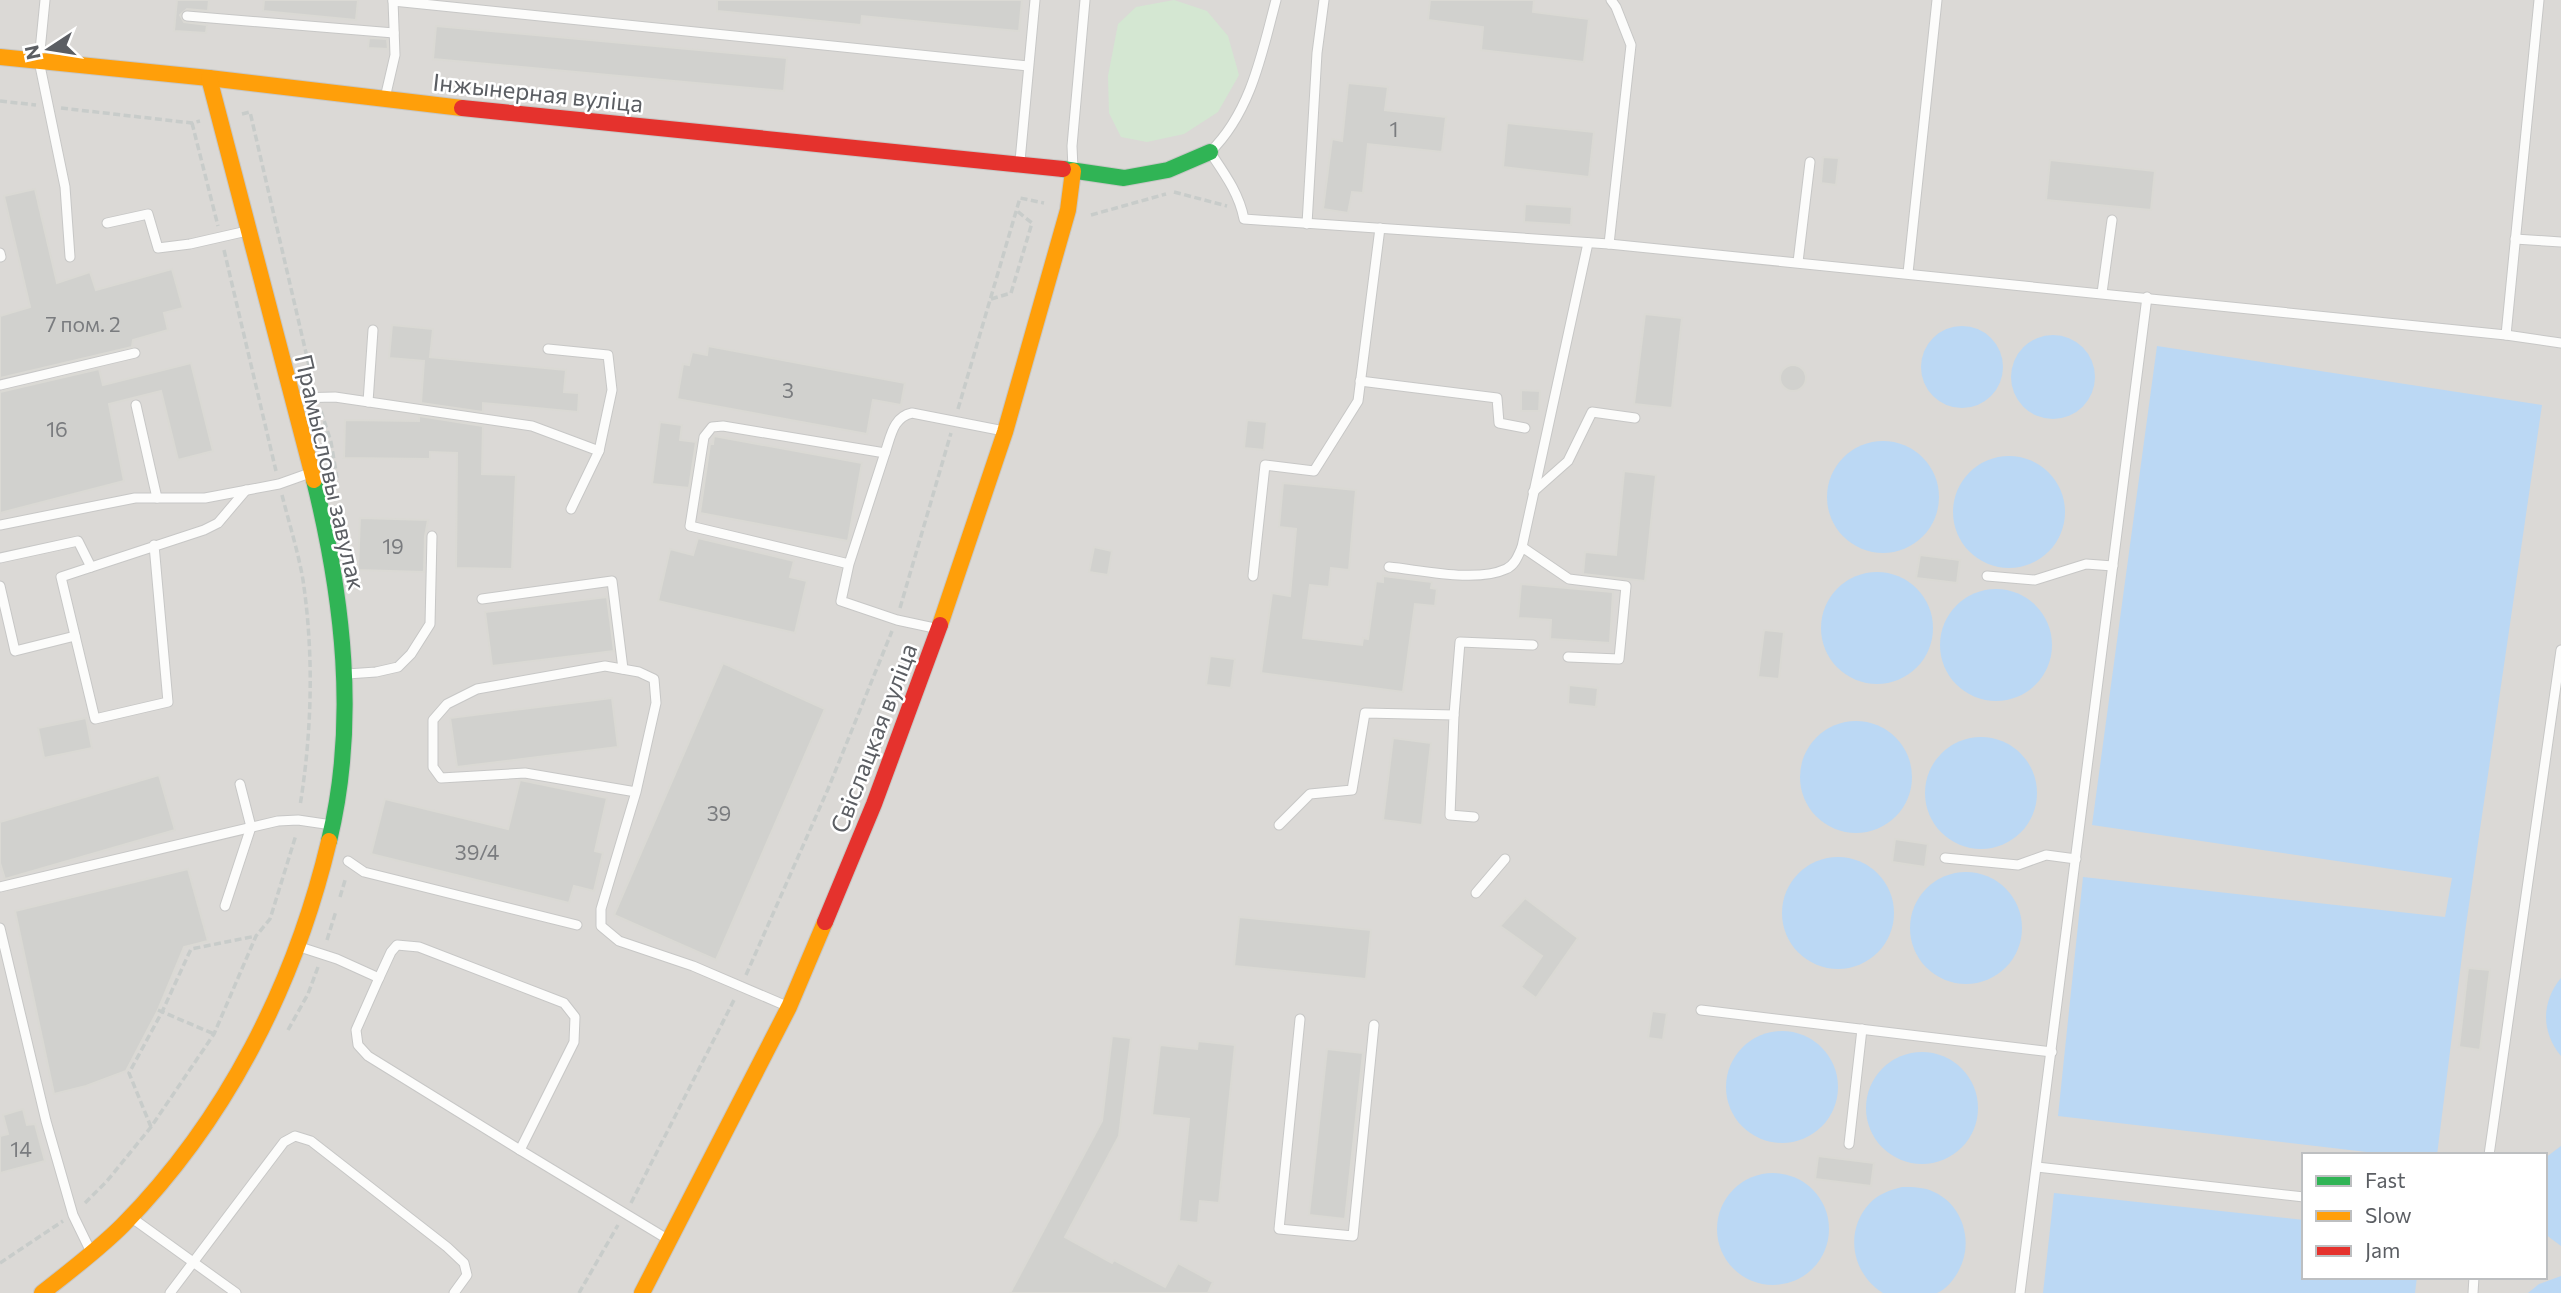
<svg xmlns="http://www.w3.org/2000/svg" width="2561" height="1293" viewBox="0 0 2561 1293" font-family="Commissioner,sans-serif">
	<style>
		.industrial { fill: #dbd9d6; fill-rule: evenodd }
		.green { fill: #d4e7d2 }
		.water { fill: #bbd8f4 }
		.building { fill: #d1d1ce; stroke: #dad9d4; stroke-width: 2 }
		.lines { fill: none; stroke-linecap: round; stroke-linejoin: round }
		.lane-casing { stroke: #c7c7c6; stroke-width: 11 }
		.fast-casing { stroke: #c7c7c5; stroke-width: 18 }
		.slow-casing { stroke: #c7c7c5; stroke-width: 18 }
		.jam-casing { stroke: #c7c7c5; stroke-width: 18 }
		.path { stroke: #c8ccca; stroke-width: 3.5; stroke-dasharray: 7 3.5; stroke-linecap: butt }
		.lane { stroke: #fcfcfb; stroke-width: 9 }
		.fast { stroke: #30b455; stroke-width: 16 }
		.slow { stroke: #ff9f0a; stroke-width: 16 }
		.jam { stroke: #e5322d; stroke-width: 16 }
		.labels { text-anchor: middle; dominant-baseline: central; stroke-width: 5; stroke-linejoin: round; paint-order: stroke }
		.number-label { font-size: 21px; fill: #7a7c7f }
		.street-label { font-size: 24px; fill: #5b5e63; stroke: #fff }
	</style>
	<rect width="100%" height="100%" fill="#ebeae5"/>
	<path class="industrial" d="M 0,0 L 2561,0 L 2561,1293 L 0,1293 ZM 2304,1155 L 2545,1155 L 2545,1277 L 2304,1277 Z"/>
	<path class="green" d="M 1174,0 L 1207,11 L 1228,36 L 1239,75 L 1218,112 L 1184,134 L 1147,142 L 1121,137 L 1109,113 L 1108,76 L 1118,24 L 1136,7 Z"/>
	<g class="water">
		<circle cx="1962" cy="367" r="41"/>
		<circle cx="2053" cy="377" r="42"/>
		<path d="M 2157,346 L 2542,405 L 2465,932 L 2437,1155 L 2392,1155 L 2058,1116 L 2083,877 L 2445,917 L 2452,878 L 2092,825 Z"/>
		<circle cx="1883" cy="497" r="56"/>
		<circle cx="2009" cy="512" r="56"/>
		<circle cx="1877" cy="628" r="56"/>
		<circle cx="1996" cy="645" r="56"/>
		<circle cx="1856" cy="777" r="56"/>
		<circle cx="1981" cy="793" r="56"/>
		<circle cx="1838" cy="913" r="56"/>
		<circle cx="1966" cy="928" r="56"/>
		<path d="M 2561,978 L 2561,1056 C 2541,1032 2541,1002 2561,978 Z"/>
		<circle cx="1782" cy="1087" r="56"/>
		<circle cx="1922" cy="1108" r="56"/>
		<path d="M 2561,1146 L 2561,1246 L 2545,1234 L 2545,1158 Z"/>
		<circle cx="1773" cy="1229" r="56"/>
		<path d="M 1902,1187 C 1913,1187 1924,1187 1934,1192 C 1963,1205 1974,1242 1959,1270 C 1955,1278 1946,1290 1937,1293 C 1925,1293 1897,1293 1883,1293 C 1852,1274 1844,1232 1869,1204 C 1878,1194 1890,1190 1902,1187 Z"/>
		<path d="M 2054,1193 L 2304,1220 L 2304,1277 L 2417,1277 L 2415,1293 L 2043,1293 Z"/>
		<path d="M 2561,1276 L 2561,1293 L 2528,1293 L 2539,1284 Z"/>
	</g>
	<g class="building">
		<path d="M 177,0 L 209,0 L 208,11 L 187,9 L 180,15 L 184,22 L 207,25 L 206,33 L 174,31 Z"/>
		<path d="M 264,0 L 358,0 L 356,20 L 263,11 Z"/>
		<path d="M 717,0 L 1022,0 L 1019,31 L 862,16 L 861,25 L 717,11 Z"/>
		<path d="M 1430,0 L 1534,0 L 1533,12 L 1589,19 L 1584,62 L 1481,50 L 1483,27 L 1428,20 Z"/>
		<path d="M 436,26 L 787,58 L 784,91 L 433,59 Z"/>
		<path d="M 369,38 L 387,39 L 388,49 L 368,48 Z"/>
		<path d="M 1348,83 L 1388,87 L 1385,110 L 1446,117 L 1442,152 L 1368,144 L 1363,193 L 1352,192 L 1348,213 L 1323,209 L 1332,139 L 1342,141 Z"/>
		<path d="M 1507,123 L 1594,132 L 1589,177 L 1503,167 Z"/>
		<path d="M 1823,157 L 1839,158 L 1836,185 L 1821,183 Z"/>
		<path d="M 2050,160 L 2155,171 L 2151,210 L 2046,200 Z"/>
		<path d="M 35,189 L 57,283 L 90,272 L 96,290 L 172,269 L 183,308 L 164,313 L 168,330 L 133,340 L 132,347 L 0,378 L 0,316 L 30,307 L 4,196 Z"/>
		<path d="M 1525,204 L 1572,207 L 1571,225 L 1524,222 Z"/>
		<path d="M 1645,314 L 1682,318 L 1672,408 L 1634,404 Z"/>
		<path d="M 392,325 L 433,329 L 430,357 L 566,370 L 564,392 L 579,393 L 578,412 L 483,403 L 483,412 L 421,403 L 424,361 L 389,358 Z"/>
		<path d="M 708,346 L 905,383 L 901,405 L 873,400 L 867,434 L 677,399 L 683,364 L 689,365 L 692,352 L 707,355 Z"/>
		<path d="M 191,363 L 213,451 L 178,460 L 161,391 L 109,404 L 124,481 L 0,513 L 0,392 L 99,369 L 103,385 Z"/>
		<circle cx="1793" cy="378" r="13"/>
		<path d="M 1521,390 L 1540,391 L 1539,411 L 1521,411 Z"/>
		<path d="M 419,416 L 483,426 L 482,474 L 516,475 L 512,569 L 456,568 L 457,453 L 430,452 L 430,459 L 344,458 L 345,420 L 419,421 Z"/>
		<path d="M 1247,420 L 1267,422 L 1264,450 L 1244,448 Z"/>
		<path d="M 660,422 L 682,425 L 680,440 L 696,442 L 689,488 L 652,484 Z"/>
		<path d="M 714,436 L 862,463 L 848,541 L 700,513 L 710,444 L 713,444 Z"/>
		<path d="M 1624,471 L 1656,475 L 1645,581 L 1583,574 L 1585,552 L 1616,555 Z"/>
		<path d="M 1283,483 L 1356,490 L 1349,570 L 1331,568 L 1329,587 L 1310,585 L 1303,638 L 1362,645 L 1363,638 L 1368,639 L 1376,581 L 1383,582 L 1383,576 L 1432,582 L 1431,588 L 1437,589 L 1435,606 L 1415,604 L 1403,692 L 1261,673 L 1272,593 L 1290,596 L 1296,529 L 1279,527 Z"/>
		<path d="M 360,518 L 428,520 L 425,536 L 424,572 L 358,570 Z"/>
		<path d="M 698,538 L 794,561 L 790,577 L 807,581 L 795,633 L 658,601 L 670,549 L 693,555 Z"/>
		<path d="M 1094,547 L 1112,551 L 1108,575 L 1089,572 Z"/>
		<path d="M 1920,555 L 1960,560 L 1957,583 L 1916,578 Z"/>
		<path d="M 1521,584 L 1613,592 L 1610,643 L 1550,639 L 1551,620 L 1518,618 Z"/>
		<path d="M 607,597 L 614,651 L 492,666 L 485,612 Z"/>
		<path d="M 1764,630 L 1784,632 L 1779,679 L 1758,677 Z"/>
		<path d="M 1210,656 L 1235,659 L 1231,688 L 1206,685 Z"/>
		<path d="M 723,663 L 825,709 L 716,960 L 614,915 Z"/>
		<path d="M 1569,685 L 1598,688 L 1596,707 L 1568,704 Z"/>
		<path d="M 612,698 L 618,747 L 457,767 L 450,718 Z"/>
		<path d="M 86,718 L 92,748 L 44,758 L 38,728 Z"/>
		<path d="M 1393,738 L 1431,743 L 1422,825 L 1383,820 Z"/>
		<path d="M 159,775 L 175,830 L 5,879 L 0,863 L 0,822 Z"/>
		<path d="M 520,780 L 607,798 L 595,851 L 603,853 L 594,891 L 574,886 L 569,903 L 371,854 L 385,799 L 508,829 Z"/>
		<path d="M 1895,839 L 1928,844 L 1925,867 L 1892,862 Z"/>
		<path d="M 188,869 L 208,941 L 184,947 L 158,1010 L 126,1071 L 86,1086 L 54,1094 L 15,911 Z"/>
		<path d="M 1525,898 L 1578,938 L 1536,998 L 1521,987 L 1542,956 L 1500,926 Z"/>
		<path d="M 1239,917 L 1371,930 L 1366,979 L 1234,966 Z"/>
		<path d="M 2468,968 L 2490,970 L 2480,1050 L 2459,1047 Z"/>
		<path d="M 1652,1011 L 1667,1013 L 1663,1040 L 1648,1038 Z"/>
		<path d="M 1112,1036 L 1131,1038 L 1119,1136 L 1065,1237 L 1112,1263 L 1114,1260 L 1165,1287 L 1178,1263 L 1213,1282 L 1208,1293 L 1010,1293 L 1102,1121 Z"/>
		<path d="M 1198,1041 L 1235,1045 L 1219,1203 L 1200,1201 L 1198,1223 L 1179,1221 L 1189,1119 L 1152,1115 L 1160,1045 L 1197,1049 Z"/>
		<path d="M 1327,1049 L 1363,1053 L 1345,1219 L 1309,1215 Z"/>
		<path d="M 23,1109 L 27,1125 L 35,1124 L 45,1161 L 0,1173 L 0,1136 L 8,1134 L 3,1115 Z"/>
		<path d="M 1818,1156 L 1874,1163 L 1871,1186 L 1815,1179 Z"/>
	</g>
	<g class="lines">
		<g class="lane-casing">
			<g id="lane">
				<path d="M 45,0 L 39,61 L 65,187 L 70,257"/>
				<path d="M 1276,0 C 1262,53 1251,112 1210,152 C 1224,173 1239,193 1244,219 L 1609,244 L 2506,335 L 2561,343"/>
				<path d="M 393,1 L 1028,66"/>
				<path d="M 187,16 L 394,33"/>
				<path d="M 385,98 L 395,55 L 393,0"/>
				<path d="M 1020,161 L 1035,0"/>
				<path d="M 1073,169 L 1072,146 L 1085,0"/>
				<path d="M 107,223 L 148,214 L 158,248 L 190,244 L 247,231"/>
				<path d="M 1307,224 L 1317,53 L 1324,0"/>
				<path d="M 2515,239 L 2561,242"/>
				<path d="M 1609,244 L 1631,45 L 1616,7 L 1611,0"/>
				<path d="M 0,253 L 1,257"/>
				<path d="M 1798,262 L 1810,162"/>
				<path d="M 1908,273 L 1937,0"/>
				<path d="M 2102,293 L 2112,220"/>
				<path d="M 2506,335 L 2539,0"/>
				<path d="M 548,349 L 608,355 L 612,390 L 599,451"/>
				<path d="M 1360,381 L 1497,398 L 1499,423 L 1525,428"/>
				<path d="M 0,385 L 135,353"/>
				<path d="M 294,398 L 335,397 L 532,426 L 599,451 L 571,509"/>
				<path d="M 368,402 L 373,330"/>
				<path d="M 136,405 L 157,498"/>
				<path d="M 885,453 C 891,436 893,417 912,413 L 1004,431"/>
				<path d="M 1533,492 L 1568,461 L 1592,412 L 1635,418"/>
				<path d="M 0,525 L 135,498 L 205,498 L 279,484 L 310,473"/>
				<path d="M 154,545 L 168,702 L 95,719 L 61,577 L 204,530 L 218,523 L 246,490"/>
				<path d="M 1522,547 L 1569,579 L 1626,586 L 1619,659 L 1568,657"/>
				<path d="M 0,558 L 78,541 L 91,567"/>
				<path d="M 849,564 L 885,453 L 723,426 L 712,427 L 704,437 L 690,526 L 849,564 L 841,601 L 897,620 L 939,629"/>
				<path d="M 1389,567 C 1421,570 1476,583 1506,569 C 1515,565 1518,556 1522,547 L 1588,243"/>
				<path d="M 1253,576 L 1265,465 L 1314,471 L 1358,401 L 1380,228"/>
				<path d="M 1987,576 L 2035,580 L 2086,564 L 2113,566"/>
				<path d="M 0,586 L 15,651 L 75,636"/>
				<path d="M 482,599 L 612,581 L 623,669"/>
				<path d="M 347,674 L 376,672 L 398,667 L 411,654 L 430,624 L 432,536"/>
				<path d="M 1454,715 L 1460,642 L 1533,645"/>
				<path d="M 636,792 L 525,773 L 441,778 L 433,767 L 433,720 L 447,704 L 477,689 L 605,666 L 639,672 L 654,679 L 656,703 L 636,792 L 601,909 L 601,926 L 619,941 L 693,966 L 789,1007"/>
				<path d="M 1279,825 L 1310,794 L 1352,790 L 1365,713 L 1454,715 L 1450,815 L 1474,817"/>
				<path d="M 1945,858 L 2018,865 L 2046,855 L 2076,859"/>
				<path d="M 348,861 L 364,872 L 577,925"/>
				<path d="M 0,887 L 278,821 L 298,820 L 332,825"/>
				<path d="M 1476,893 L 1505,859"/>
				<path d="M 225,906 L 251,827 L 240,784"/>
				<path d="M 0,928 L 46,1121 L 73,1215 L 91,1252"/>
				<path d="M 300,947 L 337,959 L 379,978 L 356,1030 L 358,1045 L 368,1056 L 520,1150"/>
				<path d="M 379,978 L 391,952 L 397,945 L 419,947 L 564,1003 L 575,1017 L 574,1042 L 520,1150 L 669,1240"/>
				<path d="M 1701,1010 L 2052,1052"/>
				<path d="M 1300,1019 L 1279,1229 L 1353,1236 L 1374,1025"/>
				<path d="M 1849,1144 L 1862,1029"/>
				<path d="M 2489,1155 L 2561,650"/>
				<path d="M 2037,1167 L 2304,1197"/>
				<path d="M 132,1218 L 236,1293"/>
				<path d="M 170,1293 L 284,1142 L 295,1136 L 311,1141 L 447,1247 L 464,1263 L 467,1275 L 454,1293"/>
				<path d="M 2020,1293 L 2147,297"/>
				<path d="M 2473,1293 L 2474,1277"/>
			</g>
		</g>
		<g class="fast-casing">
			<g id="fast">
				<path d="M 1063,169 L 1124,178 L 1168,170 L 1210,152"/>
				<path d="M 314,480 C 343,598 358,722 329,841"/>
			</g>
		</g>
		<g class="slow-casing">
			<g id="slow">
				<path d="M 0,57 L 209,78 L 462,108"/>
				<path d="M 209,78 L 314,480"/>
				<path d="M 940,625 L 1005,432 L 1068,210 L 1073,171"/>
				<path d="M 42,1293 C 70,1271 98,1250 123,1225 C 227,1119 295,984 329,841"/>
				<path d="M 642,1293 L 789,1007 L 825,922"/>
			</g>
		</g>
		<g class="jam-casing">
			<g id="jam">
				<path d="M 462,108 L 1063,169"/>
				<path d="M 825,922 L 874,804 L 940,625"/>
			</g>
		</g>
		<g class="path">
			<path d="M 0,101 L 36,105"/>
			<path d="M 61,108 L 192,123 L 200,121"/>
			<path d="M 242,114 L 250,112 L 313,383"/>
			<path d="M 192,123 L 218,226"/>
			<path d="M 1174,192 L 1227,206"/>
			<path d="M 1091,215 L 1166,194"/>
			<path d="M 224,250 L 276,471"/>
			<path d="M 991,299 L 1011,293 L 1032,223 L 1017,211"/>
			<path d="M 958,409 L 1020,198 L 1044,203"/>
			<path d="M 321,411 L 331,442 L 337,478"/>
			<path d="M 282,495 C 289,523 298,551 303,580 C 314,655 312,731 300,806"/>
			<path d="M 900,608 L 951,433"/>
			<path d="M 340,897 L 346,877"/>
			<path d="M 327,940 L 336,911"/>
			<path d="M 746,975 L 828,789 L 892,631"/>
			<path d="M 158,1010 L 214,1034"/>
			<path d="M 288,1030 L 308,994 L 318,967"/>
			<path d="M 151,1127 L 129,1073 L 162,1012 L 191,949 L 256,936"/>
			<path d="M 85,1203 L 107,1181 L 151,1127 L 214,1034 L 256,936 L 270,919 L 296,835"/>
			<path d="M 631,1203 L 735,998"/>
			<path d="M 0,1263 L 63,1221"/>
			<path d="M 579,1293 L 618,1225"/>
		</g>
		<use href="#lane" class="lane"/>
		<use href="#fast" class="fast"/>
		<use href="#slow" class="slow"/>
		<use href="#jam" class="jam"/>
	</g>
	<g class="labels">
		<g class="number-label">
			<text x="1394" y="128">1</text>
			<text x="83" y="323">7 пом. 2</text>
			<text x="788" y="389">3</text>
			<text x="57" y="428">16</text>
			<text x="393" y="545">19</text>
			<text x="719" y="812">39</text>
			<text x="477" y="851">39/4</text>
			<text x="21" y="1148">14</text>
		</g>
		<g class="street-label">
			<text transform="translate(538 92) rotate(6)">Інжынерная вуліца</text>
			<text transform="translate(331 472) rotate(77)">Прамысловы завулак</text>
			<text transform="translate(873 738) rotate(-69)">Свіслацкая вуліца</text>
		</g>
	</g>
	<rect x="2302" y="1153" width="245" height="126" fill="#ffffff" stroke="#bdbfc1" stroke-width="2"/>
	<rect x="2316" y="1176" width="35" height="10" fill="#30b455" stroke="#bdbfc1" stroke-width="2"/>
	<text x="2365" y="1188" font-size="21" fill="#5b5e63">Fast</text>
	<rect x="2316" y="1211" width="35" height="10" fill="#ff9f0a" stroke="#bdbfc1" stroke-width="2"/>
	<text x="2365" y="1223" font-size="21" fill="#5b5e63">Slow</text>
	<rect x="2316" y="1246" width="35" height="10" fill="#e5322d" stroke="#bdbfc1" stroke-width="2"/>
	<text x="2365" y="1258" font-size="21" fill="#5b5e63">Jam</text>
	<g transform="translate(49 49) rotate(258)" stroke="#ffffff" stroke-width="5" paint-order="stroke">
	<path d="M0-5L12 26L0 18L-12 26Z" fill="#5b5e63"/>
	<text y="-10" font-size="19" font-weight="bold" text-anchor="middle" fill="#5b5e63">N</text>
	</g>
</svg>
